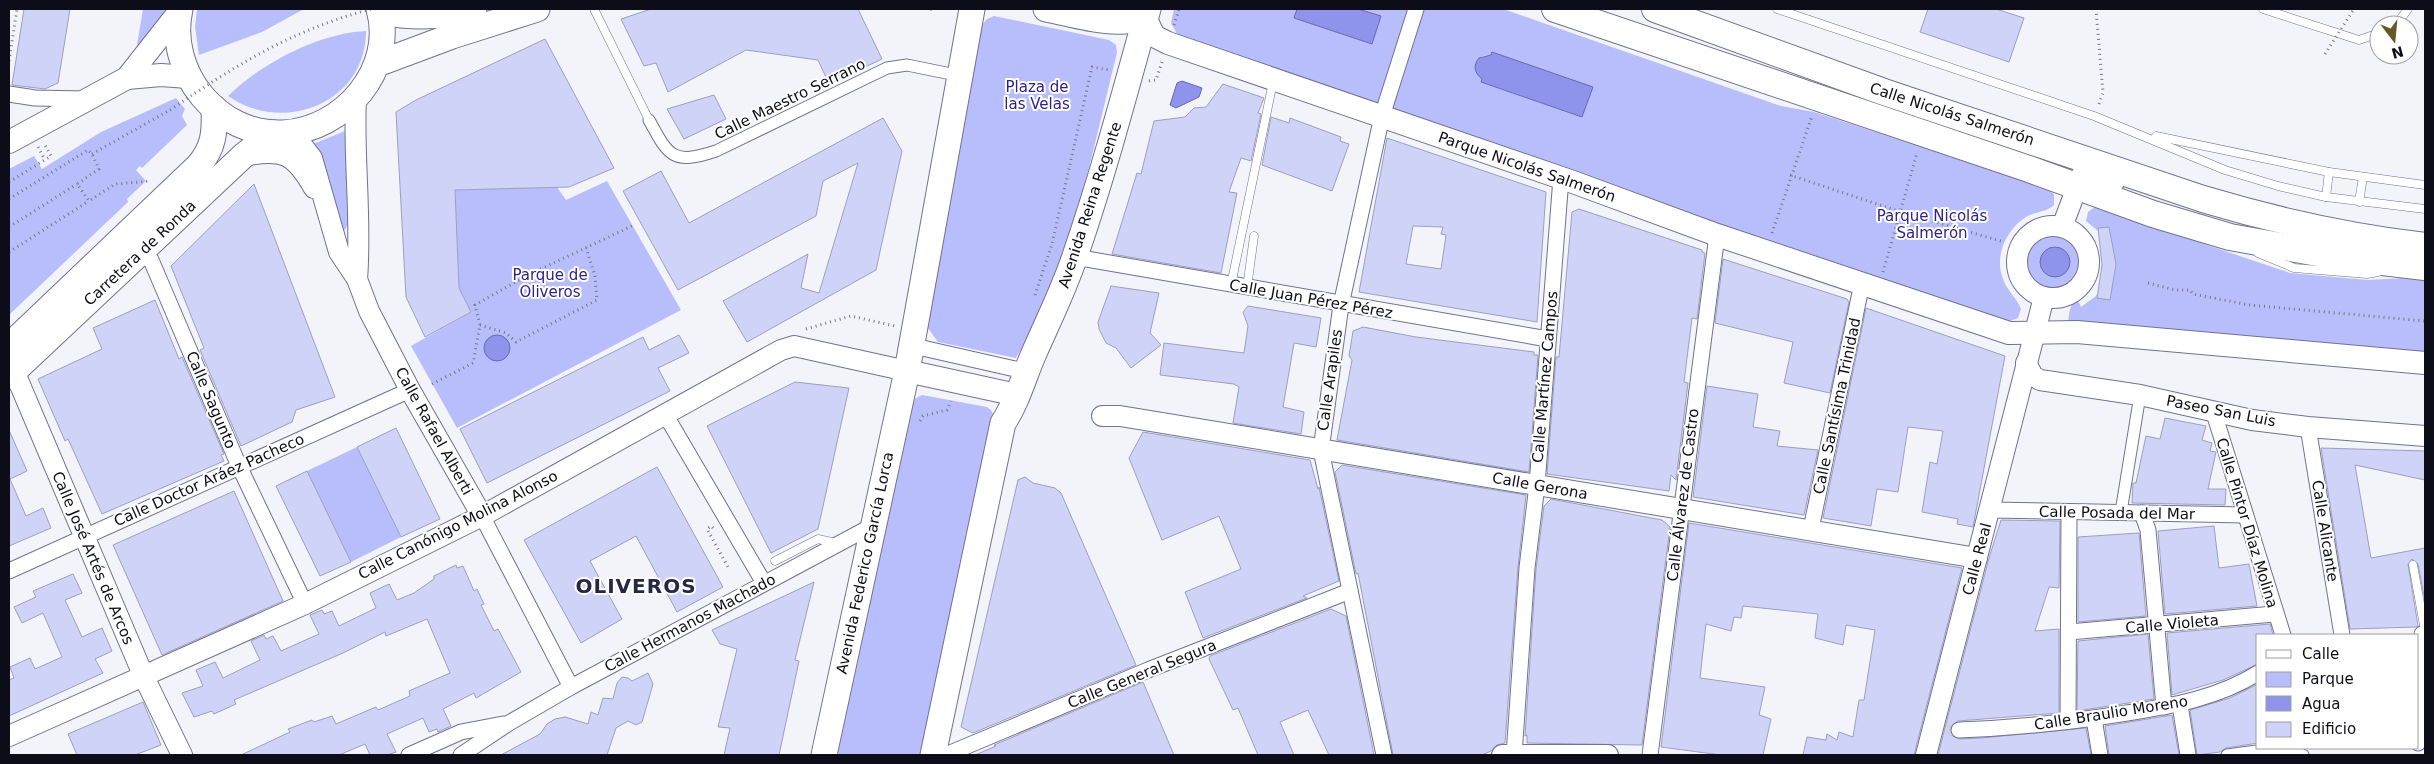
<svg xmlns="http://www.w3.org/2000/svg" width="2434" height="764" viewBox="0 0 2434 764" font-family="'DejaVu Sans',sans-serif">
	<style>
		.green { fill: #b8befb; fill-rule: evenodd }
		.water { fill: #8f93eb; stroke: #686bac }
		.building { fill: #cfd3f8; stroke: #9c9fbf; fill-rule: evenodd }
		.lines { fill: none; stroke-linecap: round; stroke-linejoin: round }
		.pedestrian-tunnel { stroke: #d0d1d8; stroke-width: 11; stroke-dasharray: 11 5.5; stroke-linecap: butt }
		.service-casing { stroke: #6f7290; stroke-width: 9 }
		.pedestrian-casing { stroke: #6f7290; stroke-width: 13 }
		.minor-casing { stroke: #6f7290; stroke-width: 17 }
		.tertiary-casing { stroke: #6f7290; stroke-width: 22 }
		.secondary-casing { stroke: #6f7290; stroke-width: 24 }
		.primary-casing { stroke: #6f7290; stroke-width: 27 }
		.trunk-casing { stroke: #6f7290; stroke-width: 28 }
		.path { stroke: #777881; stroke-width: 3; stroke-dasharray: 1 4; stroke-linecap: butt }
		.service { stroke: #fff; stroke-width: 8 }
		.pedestrian { stroke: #fff; stroke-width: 11 }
		.minor { stroke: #fff; stroke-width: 15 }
		.tertiary { stroke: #fff; stroke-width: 20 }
		.secondary { stroke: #fff; stroke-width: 22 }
		.primary { stroke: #fff; stroke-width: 25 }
		.trunk { stroke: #fff; stroke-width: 26 }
		.path-bridge { stroke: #777881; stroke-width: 3; stroke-dasharray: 1 4; stroke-linecap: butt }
		.labels { text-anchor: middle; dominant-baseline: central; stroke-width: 4; stroke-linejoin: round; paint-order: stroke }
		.park-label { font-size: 15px; fill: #2f2286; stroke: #fff }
		.street-label { font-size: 15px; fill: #0c0d18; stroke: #fff }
		.district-label { font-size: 20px; font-weight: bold; letter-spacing: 1px; fill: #262841; stroke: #fff }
	</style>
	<rect width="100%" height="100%" fill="#f3f4fa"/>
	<g class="green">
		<path d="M 143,9 L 165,9 L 160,21 L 144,45 L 137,45 Z"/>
		<path d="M 197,9 L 304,9 L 262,32 L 199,55 L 195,27 Z"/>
		<path d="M 1174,9 L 1297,9 L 1294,19 L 1381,17 L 1358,9 L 1503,9 L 1781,106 L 1814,112 L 2048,188 L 2054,194 L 2054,205 C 2047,212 2034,212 2026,217 C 2006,230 1994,256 2003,279 C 2007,291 2017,298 2021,309 L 2018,318 L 2010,321 L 2007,327 L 1181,41 L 1171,23 ZM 1491,55 L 1582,117 L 1481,82 L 1482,56 Z"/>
		<path d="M 994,16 L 1109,40 L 1116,45 L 1117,53 C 1092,151 1070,274 1016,358 L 938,342 L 925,324 L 982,25 L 987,19 Z"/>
		<path d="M 366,31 C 366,103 283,135 228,96 C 260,64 319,33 366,31 Z"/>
		<path d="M 176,98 L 185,109 L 182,116 L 187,125 L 142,168 L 140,166 L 136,170 L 146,181 L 127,199 L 128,202 L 9,315 L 9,169 L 34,156 L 42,169 L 101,132 Z"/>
		<path d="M 345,131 L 348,225 L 344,231 L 313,144 Z"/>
		<path d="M 607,181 L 681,310 L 457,428 L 411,346 L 471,312 L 459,288 L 455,190 L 557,187 L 566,200 Z"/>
		<path d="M 2095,207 L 2290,273 L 2368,280 L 2405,278 L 2425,279 L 2425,358 L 2068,324 C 2069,315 2069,305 2077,298 L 2081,307 L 2096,296 L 2103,285 L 2104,243 L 2098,231 L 2086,221 L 2088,212 Z"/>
		<circle cx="2054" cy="263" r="27"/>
		<path d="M 922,395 L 987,407 L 991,410 L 996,421 L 922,755 L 835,755 L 914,399 Z"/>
		<path d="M 357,447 L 401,537 L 351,562 L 307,471 Z"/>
	</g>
	<g class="water">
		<path d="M 1297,9 L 1358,9 L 1381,16 L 1372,44 L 1294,18 Z"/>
		<path d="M 1492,52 L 1593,87 L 1582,117 L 1481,82 L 1482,79 C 1474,73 1473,65 1479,58 L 1491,55 Z"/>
		<path d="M 1182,81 L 1202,88 L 1199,97 L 1176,108 L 1170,105 L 1177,83 Z"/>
		<circle cx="2055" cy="262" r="15"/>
		<circle cx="497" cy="348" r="13"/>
	</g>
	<g class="building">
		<path d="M 24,9 L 70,9 L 58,83 L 45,89 L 12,85 Z"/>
		<path d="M 651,9 L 858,9 L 882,59 L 829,84 L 818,60 L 746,50 L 668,92 L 656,63 L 644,66 L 621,19 Z"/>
		<path d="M 1928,9 L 1996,9 L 2024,18 L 2009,62 L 1920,32 Z"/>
		<path d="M 545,39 L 614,168 L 569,187 L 455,190 L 459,288 L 471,312 L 425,337 L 406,297 L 396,112 L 416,100 Z"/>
		<path d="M 1223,84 L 1264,98 L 1258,113 L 1261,114 L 1251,161 L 1241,158 L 1229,192 L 1237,193 L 1221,273 L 1112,254 L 1137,173 L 1141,174 L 1154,121 L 1185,117 L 1194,108 L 1206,107 Z"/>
		<path d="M 714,95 L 726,119 L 684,139 L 667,109 Z"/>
		<path d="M 1271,117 L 1289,123 L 1290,118 L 1341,137 L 1340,141 L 1349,144 L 1332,191 L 1262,165 Z"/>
		<path d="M 883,118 L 902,151 L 876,270 L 747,342 L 723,301 L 808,254 L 801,288 L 819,293 L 858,163 L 823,181 L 816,216 L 678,290 L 623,191 L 661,171 L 689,223 Z"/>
		<path d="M 1387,138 L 1546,192 L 1537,322 L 1359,292 ZM 1413,226 L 1443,227 L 1441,234 L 1446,235 L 1441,269 L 1406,264 Z"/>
		<path d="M 254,184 L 335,397 L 296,410 L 292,422 L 241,446 L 200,350 L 204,348 L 171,266 Z"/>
		<path d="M 1579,209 L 1702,250 L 1702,252 L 1705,253 L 1697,319 L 1692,318 L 1684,382 L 1688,383 L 1676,480 L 1671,475 L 1669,491 L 1547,474 L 1556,357 L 1559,357 L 1572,212 Z"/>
		<path d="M 2109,227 L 2116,264 L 2110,300 L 2097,298 L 2102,265 L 2098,228 Z"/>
		<path d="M 1723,259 L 1847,299 L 1849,302 L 1830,393 L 1784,383 L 1793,342 L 1715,323 Z"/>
		<path d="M 1111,286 L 1159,293 L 1150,333 L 1161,345 L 1131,368 L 1116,348 L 1106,343 L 1099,329 L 1098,322 Z"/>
		<path d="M 155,300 L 179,359 L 182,357 L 224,454 L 221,455 L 224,461 L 102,514 L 68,439 L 65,441 L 38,379 L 102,349 L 93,328 Z"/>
		<path d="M 1248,306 L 1321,318 L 1316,347 L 1294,343 L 1283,407 L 1304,412 L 1301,434 L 1233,423 L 1239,387 L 1234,384 L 1160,375 L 1164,343 L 1244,353 L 1248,326 L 1243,312 Z"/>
		<path d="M 1866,308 L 2005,356 L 1973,527 L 1957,524 L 1958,519 L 1922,512 L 1930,462 L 1937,464 L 1943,431 L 1908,427 L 1898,492 L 1877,489 L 1871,526 L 1823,518 Z"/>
		<path d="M 1363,327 L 1416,337 L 1534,352 L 1534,355 L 1538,355 L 1529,472 L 1337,440 L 1352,360 L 1349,356 L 1353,331 Z"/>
		<path d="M 679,335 L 689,353 L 658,368 L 670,391 L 487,483 L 460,429 L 643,337 L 649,350 Z"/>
		<path d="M 795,382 L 849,388 L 818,529 L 771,553 L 707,426 Z"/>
		<path d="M 1707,386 L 1758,394 L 1753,427 L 1780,431 L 1777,446 L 1818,450 L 1804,515 L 1693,497 Z"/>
		<path d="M 2165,418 L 2206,426 L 2202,440 L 2212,443 L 2210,451 L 2216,452 L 2208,489 L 2226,489 L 2225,505 L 2132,503 L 2133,483 L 2136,483 L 2146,436 L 2160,439 Z"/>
		<path d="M 396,428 L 440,519 L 401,537 L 357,447 Z"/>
		<path d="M 9,430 L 27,471 L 10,479 L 26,516 L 43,508 L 51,528 L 9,546 Z"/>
		<path d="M 1143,432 L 1310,460 L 1318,489 L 1319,487 L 1339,581 L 1303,596 L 1307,598 L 1203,638 L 1185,592 L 1241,569 L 1219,516 L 1162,540 L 1129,458 Z"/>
		<path d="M 2321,448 L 2425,451 L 2425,480 L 2355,465 L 2371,558 L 2425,548 L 2425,601 L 2418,564 L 2412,559 L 2408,564 L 2418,626 L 2416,627 L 2350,629 Z"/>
		<path d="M 1342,465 L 1526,495 L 1518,567 L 1505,743 L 1497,745 L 1491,751 L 1482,755 L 1393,755 L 1358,573 L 1356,574 L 1335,472 Z"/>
		<path d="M 657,467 L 723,587 L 677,612 L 636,536 L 590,561 L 622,619 L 581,643 L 524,540 Z"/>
		<path d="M 307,471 L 351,562 L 320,576 L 276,486 Z"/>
		<path d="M 1025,477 L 1033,483 L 1055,488 L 1061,493 L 1136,665 L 973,733 L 961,727 L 1018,480 Z"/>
		<path d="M 234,491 L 283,601 L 162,655 L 113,545 Z"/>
		<path d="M 1551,499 L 1662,520 L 1670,527 L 1642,745 L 1527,743 L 1527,735 L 1525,736 L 1536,569 L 1544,506 Z"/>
		<path d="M 2001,520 L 2060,521 L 2059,588 L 2049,587 L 2035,631 L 2059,629 L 2059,713 L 1958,721 L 1951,726 L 1951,735 L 1959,739 L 1981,738 L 2086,728 L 2091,755 L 1938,755 L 1989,558 Z"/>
		<path d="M 1689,523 L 1962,568 L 1914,755 L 1803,755 L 1807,737 L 1826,740 L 1827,734 L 1837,740 L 1839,732 L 1853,737 L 1859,700 L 1864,700 L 1875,630 L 1846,625 L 1843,645 L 1815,638 L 1818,614 L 1743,606 L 1741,618 L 1734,617 L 1731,631 L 1706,624 L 1700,678 L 1765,687 L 1759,715 L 1771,719 L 1763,755 L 1721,755 L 1661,747 Z"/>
		<path d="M 2214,526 L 2219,568 L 2249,564 L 2257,606 L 2165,614 L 2158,531 Z"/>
		<path d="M 2139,533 L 2146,616 L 2078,622 L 2078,537 Z"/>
		<path d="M 456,565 L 457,568 L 463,566 L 474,591 L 477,589 L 484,604 L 481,605 L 494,631 L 498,629 L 521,672 L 476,698 L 474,693 L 443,709 L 451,726 L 438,732 L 437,729 L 429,732 L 423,718 L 387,734 L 396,752 L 387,755 L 370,755 L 365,744 L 339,755 L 241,755 L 290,732 L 288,729 L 312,720 L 314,722 L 332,716 L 336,724 L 376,707 L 378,710 L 410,696 L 409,691 L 450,673 L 427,619 L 386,636 L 385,632 L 343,653 L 234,700 L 236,704 L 214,714 L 212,711 L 194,717 L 182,693 L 203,686 L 196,670 L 215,662 L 223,678 L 260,660 L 251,641 L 264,635 L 266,639 L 273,636 L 281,651 L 319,634 L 310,615 L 322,610 L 324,614 L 332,611 L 339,626 L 376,608 L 370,593 L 389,584 L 397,600 L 414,593 L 434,579 L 434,576 Z"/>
		<path d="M 73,574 L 82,593 L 65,600 L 82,637 L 102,628 L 112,651 L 95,659 L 103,673 L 9,716 L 9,680 L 14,678 L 10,667 L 30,658 L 35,669 L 62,657 L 43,613 L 22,623 L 14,607 L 36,597 L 33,591 Z"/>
		<path d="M 814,582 L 795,660 L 799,661 L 779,755 L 724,755 L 730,728 L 718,727 L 737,649 L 720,644 L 712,630 Z"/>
		<path d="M 1331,609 L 1346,616 L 1374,755 L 1329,755 L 1308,710 L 1280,722 L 1294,755 L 1258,755 L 1238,708 L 1233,710 L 1209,659 L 1210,656 Z"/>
		<path d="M 2270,624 L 2273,635 L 2258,635 L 2258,664 L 2223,680 L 2172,695 L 2167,633 Z"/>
		<path d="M 2148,634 L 2154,699 L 2077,711 L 2078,641 Z"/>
		<path d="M 648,673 L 653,684 L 642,722 L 636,725 L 628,721 L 616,728 L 607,755 L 501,755 L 540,734 L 547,724 L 555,719 L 565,717 L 588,724 L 591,712 L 598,715 L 603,698 L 613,699 L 617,683 L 622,677 L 628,678 L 632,681 Z"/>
		<path d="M 1143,682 L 1174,755 L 975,755 L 996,746 L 994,745 Z"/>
		<path d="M 2258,684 L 2258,743 L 2226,748 L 2220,752 L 2197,755 L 2190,710 L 2230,698 Z"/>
		<path d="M 143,702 L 161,745 L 135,755 L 77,755 L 68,734 Z"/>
		<path d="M 2172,715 L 2179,755 L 2109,755 L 2105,726 Z"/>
	</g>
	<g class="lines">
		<path class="pedestrian-tunnel" d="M 1931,729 L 1959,730"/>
		<g class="service-casing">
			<g id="service">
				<path d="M 594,9 L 649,120"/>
				<path d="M 1777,9 L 2094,116 L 2225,170 L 2278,186 L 2326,197 L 2425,209"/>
				<path d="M 2263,9 L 2359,40 L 2379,33"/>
				<path d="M 2396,25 L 2408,9"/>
				<path d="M 2156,136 L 2329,172 L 2425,185"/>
				<path d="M 2326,197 L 2329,172"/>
				<path d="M 2359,202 L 2363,177"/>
				<path d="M 2258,253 L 2294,268 L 2367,274 L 2378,272"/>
				<path d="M 1231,285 L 1273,82"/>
				<path d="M 1247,288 L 1254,236"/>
				<path d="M 775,561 L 818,539 L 836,543"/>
				<path d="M 2413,565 L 2425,631"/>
			</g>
		</g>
		<g class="pedestrian-casing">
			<g id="pedestrian">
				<path d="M 649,120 C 669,157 673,165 716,151 L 887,68 L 907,65 L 961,76"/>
				<path d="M 2121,512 L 2140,395"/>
				<path d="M 2227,755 C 2248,752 2283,745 2303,755"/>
			</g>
		</g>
		<g class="minor-casing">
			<g id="minor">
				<path d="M 9,94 L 35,98 L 85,99"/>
				<path d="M 143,251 L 151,260 L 239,466 L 305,604"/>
				<path d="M 1075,257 L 1548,339"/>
				<path d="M 913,343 L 918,347 L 1015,369 L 1027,370"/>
				<path d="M 2213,410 L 2283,635"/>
				<path d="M 665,414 L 764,583"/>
				<path d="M 2308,427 L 2342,635"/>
				<path d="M 1990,510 L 2245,515"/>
				<path d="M 2142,513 L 2148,530 L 2164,707"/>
				<path d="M 482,516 L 571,687"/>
				<path d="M 1811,529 L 1862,283"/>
				<path d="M 9,571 L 410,390"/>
				<path d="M 2069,632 L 2274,614"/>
				<path d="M 2180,705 L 2188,755"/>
				<path d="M 2094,719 L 2100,755"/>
				<path d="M 2068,721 L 2069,512"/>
				<path d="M 1959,730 C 2015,728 2071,722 2127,713 C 2172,706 2218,698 2258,673"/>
				<path d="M 2418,743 L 2422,634"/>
				<path d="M 934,750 L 948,754 L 1148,670 L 1350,591"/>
				<path d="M 409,755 L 461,732 L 503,724"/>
				<path d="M 461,755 L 509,723 L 571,687 L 872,526"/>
				<path d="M 1384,755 L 1321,450 L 1341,305 L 1382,116 L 1416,9"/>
				<path d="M 1514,755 L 1527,568 L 1537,485 L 1561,178"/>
				<path d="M 1650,755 L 1717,235"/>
			</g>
		</g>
		<g class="tertiary-casing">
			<g id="tertiary">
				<path d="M 356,98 C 353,158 362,219 357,279"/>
				<path d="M 284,133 L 302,145 L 312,158 L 339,252 L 357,279 L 369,311 L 410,390 L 482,516"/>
				<path d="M 243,156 C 283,148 294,153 314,188"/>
				<circle cx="2053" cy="262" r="36"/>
				<path d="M 2062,227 L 2082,174 L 2114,182"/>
				<path d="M 9,359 L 144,677 L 182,755"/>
				<path d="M 2026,363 L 2033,376 L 2040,380 L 2140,395 L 2252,420 L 2308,427 L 2425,436"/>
				<path d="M 1102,416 L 1120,416 L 1977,558"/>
				<path d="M 9,736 L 305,604 L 482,516 L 781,350 L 794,346 L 907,371"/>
				<path d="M 1502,755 L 1608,755"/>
				<path d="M 1926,755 L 2044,297"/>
			</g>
		</g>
		<g class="secondary-casing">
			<g id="secondary">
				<path d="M 1145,17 L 1154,36 L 1168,43 L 1573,182 L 1717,235 L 2009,333 L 2077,332 L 2425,363"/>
				<path d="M 127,78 L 161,75 L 188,77"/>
				<path d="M 9,142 L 127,78 L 179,12"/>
				<path d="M 907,371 L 1017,395"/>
			</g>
		</g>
		<g class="primary-casing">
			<g id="primary">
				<path d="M 180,9 C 166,72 218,136 283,133 C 344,130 396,69 379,9"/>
				<path d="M 1046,9 C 1077,15 1114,28 1145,17"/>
				<path d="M 380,12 C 412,18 442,18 474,9"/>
				<path d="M 377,64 L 452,36 L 537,9"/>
				<path d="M 9,346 L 198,166 C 214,148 215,132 214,108"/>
				<path d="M 9,376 L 243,156 L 273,133"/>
				<path d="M 824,755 L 907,371 L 972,9"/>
				<path d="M 933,755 L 1003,423 C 1018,401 1024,375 1035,351 C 1049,319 1064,289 1075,256 C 1103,175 1125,92 1148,9"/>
			</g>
		</g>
		<g class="trunk-casing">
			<g id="trunk">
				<path d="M 1555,9 L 2029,169 L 2153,214 L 2230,237 L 2340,257 L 2425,267"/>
				<path d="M 1655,9 L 1884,92 L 2203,199 C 2276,221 2350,237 2425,246"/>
			</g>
		</g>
		<g class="path">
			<path d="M 2096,9 L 2103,93 L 2099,104"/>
			<path d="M 930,10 L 931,9"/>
			<path d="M 1174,25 L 1179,9"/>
			<path d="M 9,61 L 17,9"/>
			<path d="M 1149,81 L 1156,80 L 1162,62"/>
			<path d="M 38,147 L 45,160"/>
			<path d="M 92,154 L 170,110"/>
			<path d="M 1790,175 L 1901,212 L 2004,242"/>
			<path d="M 9,182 L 51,156 L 45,145"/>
			<path d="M 9,199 L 88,150 L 92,154 L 99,169 L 77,184 L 89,201 L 115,184 L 151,181"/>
			<path d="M 9,227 L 77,184"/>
			<path d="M 1772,233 L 1812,116"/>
			<path d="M 9,252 L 89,201"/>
			<path d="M 1883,272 L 1917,153"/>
			<path d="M 2148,283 L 2175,290 L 2190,290 L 2193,294 L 2249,305 L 2425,321"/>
			<path d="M 1035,295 L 1052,244 L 1092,67 L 1110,70"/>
			<path d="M 480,325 L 506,333 L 516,342 L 597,300 L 595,276 L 586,248"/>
			<path d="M 806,329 L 851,316 L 895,326"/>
			<path d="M 432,384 L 473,363 L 480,325 L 475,305 L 528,275 L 632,226"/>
			<path d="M 920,421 L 923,416 L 947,410 L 951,401"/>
			<path d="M 713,528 L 711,526 L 707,529 L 728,567"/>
		</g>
		<use href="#service" class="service"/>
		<use href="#pedestrian" class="pedestrian"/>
		<use href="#minor" class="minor"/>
		<use href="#tertiary" class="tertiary"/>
		<use href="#secondary" class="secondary"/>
		<use href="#primary" class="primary"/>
		<use href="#trunk" class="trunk"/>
		<g class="path-bridge">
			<path d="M 2325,54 L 2354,9"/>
			<path d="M 170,110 C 238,64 290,31 371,9"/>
		</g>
	</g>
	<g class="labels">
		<g class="park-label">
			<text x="1037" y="87">Plaza de<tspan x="1037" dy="17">las Velas</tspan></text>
			<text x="1932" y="216">Parque Nicolás<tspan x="1932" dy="17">Salmerón</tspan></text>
			<text x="550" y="275">Parque de<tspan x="550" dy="17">Oliveros</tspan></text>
		</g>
		<g class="street-label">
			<text transform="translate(790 99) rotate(-26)">Calle Maestro Serrano</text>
			<text transform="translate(1952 114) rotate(18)">Calle Nicolás Salmerón</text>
			<text transform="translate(1527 167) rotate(19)">Parque Nicolás Salmerón</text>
			<text transform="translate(1090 205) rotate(-72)">Avenida Reina Regente</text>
			<text transform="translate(140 253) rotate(-43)">Carretera de Ronda</text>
			<text transform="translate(1311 299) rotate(10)">Calle Juan Pérez Pérez</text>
			<text transform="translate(1545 377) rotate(-85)">Calle Martínez Campos</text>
			<text transform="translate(1330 380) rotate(-82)">Calle Arapiles</text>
			<text transform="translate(211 400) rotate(67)">Calle Sagunto</text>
			<text transform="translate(1837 406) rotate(-78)">Calle Santísima Trinidad</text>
			<text transform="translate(2221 411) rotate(11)">Paseo San Luis</text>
			<text transform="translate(434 431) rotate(61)">Calle Rafael Alberti</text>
			<text transform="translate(209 480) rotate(-24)">Calle Doctor Aráez Pacheco</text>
			<text transform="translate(1540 486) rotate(10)">Calle Gerona</text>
			<text transform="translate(1683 495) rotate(-83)">Calle Álvarez de Castro</text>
			<text transform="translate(2117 513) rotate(1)">Calle Posada del Mar</text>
			<text transform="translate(2247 523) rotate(73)">Calle Pintor Díaz Molina</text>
			<text transform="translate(458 525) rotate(-27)">Calle Canónigo Molina Alonso</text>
			<text transform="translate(2325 531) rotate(81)">Calle Alicante</text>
			<text transform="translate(93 558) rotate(67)">Calle José Artés de Arcos</text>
			<text transform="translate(1977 559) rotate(-75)">Calle Real</text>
			<text transform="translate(865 563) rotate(-78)">Avenida Federico García Lorca</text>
			<text transform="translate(690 623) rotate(-28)">Calle Hermanos Machado</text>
			<text transform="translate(2172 624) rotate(-5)">Calle Violeta</text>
			<text transform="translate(1142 674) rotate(-22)">Calle General Segura</text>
			<text transform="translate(2111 713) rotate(-9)">Calle Braulio Moreno</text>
		</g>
		<g class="district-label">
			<text x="636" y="586">OLIVEROS</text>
		</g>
	</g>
	<rect width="2434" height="764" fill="none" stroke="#0c0d18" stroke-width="20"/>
	<rect x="2256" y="634" width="162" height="115" fill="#ffffff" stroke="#9e9ea3"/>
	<rect x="2266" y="650" width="25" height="8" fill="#ffffff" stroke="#9e9ea3"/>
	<text x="2302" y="659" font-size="15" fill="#0c0d18">Calle</text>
	<rect x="2266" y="672" width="25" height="15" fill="#b8befb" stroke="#9e9ea3"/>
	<text x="2302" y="684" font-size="15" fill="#0c0d18">Parque</text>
	<rect x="2266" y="696" width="25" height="15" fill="#8f93eb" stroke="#9e9ea3"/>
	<text x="2302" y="709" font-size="15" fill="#0c0d18">Agua</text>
	<rect x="2266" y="722" width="25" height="15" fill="#cfd3f8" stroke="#9e9ea3"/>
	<text x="2302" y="734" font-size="15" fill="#0c0d18">Edificio</text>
	<g transform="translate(2394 40) rotate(164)"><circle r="24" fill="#ffffff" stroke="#9e9ea3"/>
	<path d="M0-4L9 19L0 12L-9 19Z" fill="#655a26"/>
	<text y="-8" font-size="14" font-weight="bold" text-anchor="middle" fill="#0c0d18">N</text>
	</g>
</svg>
